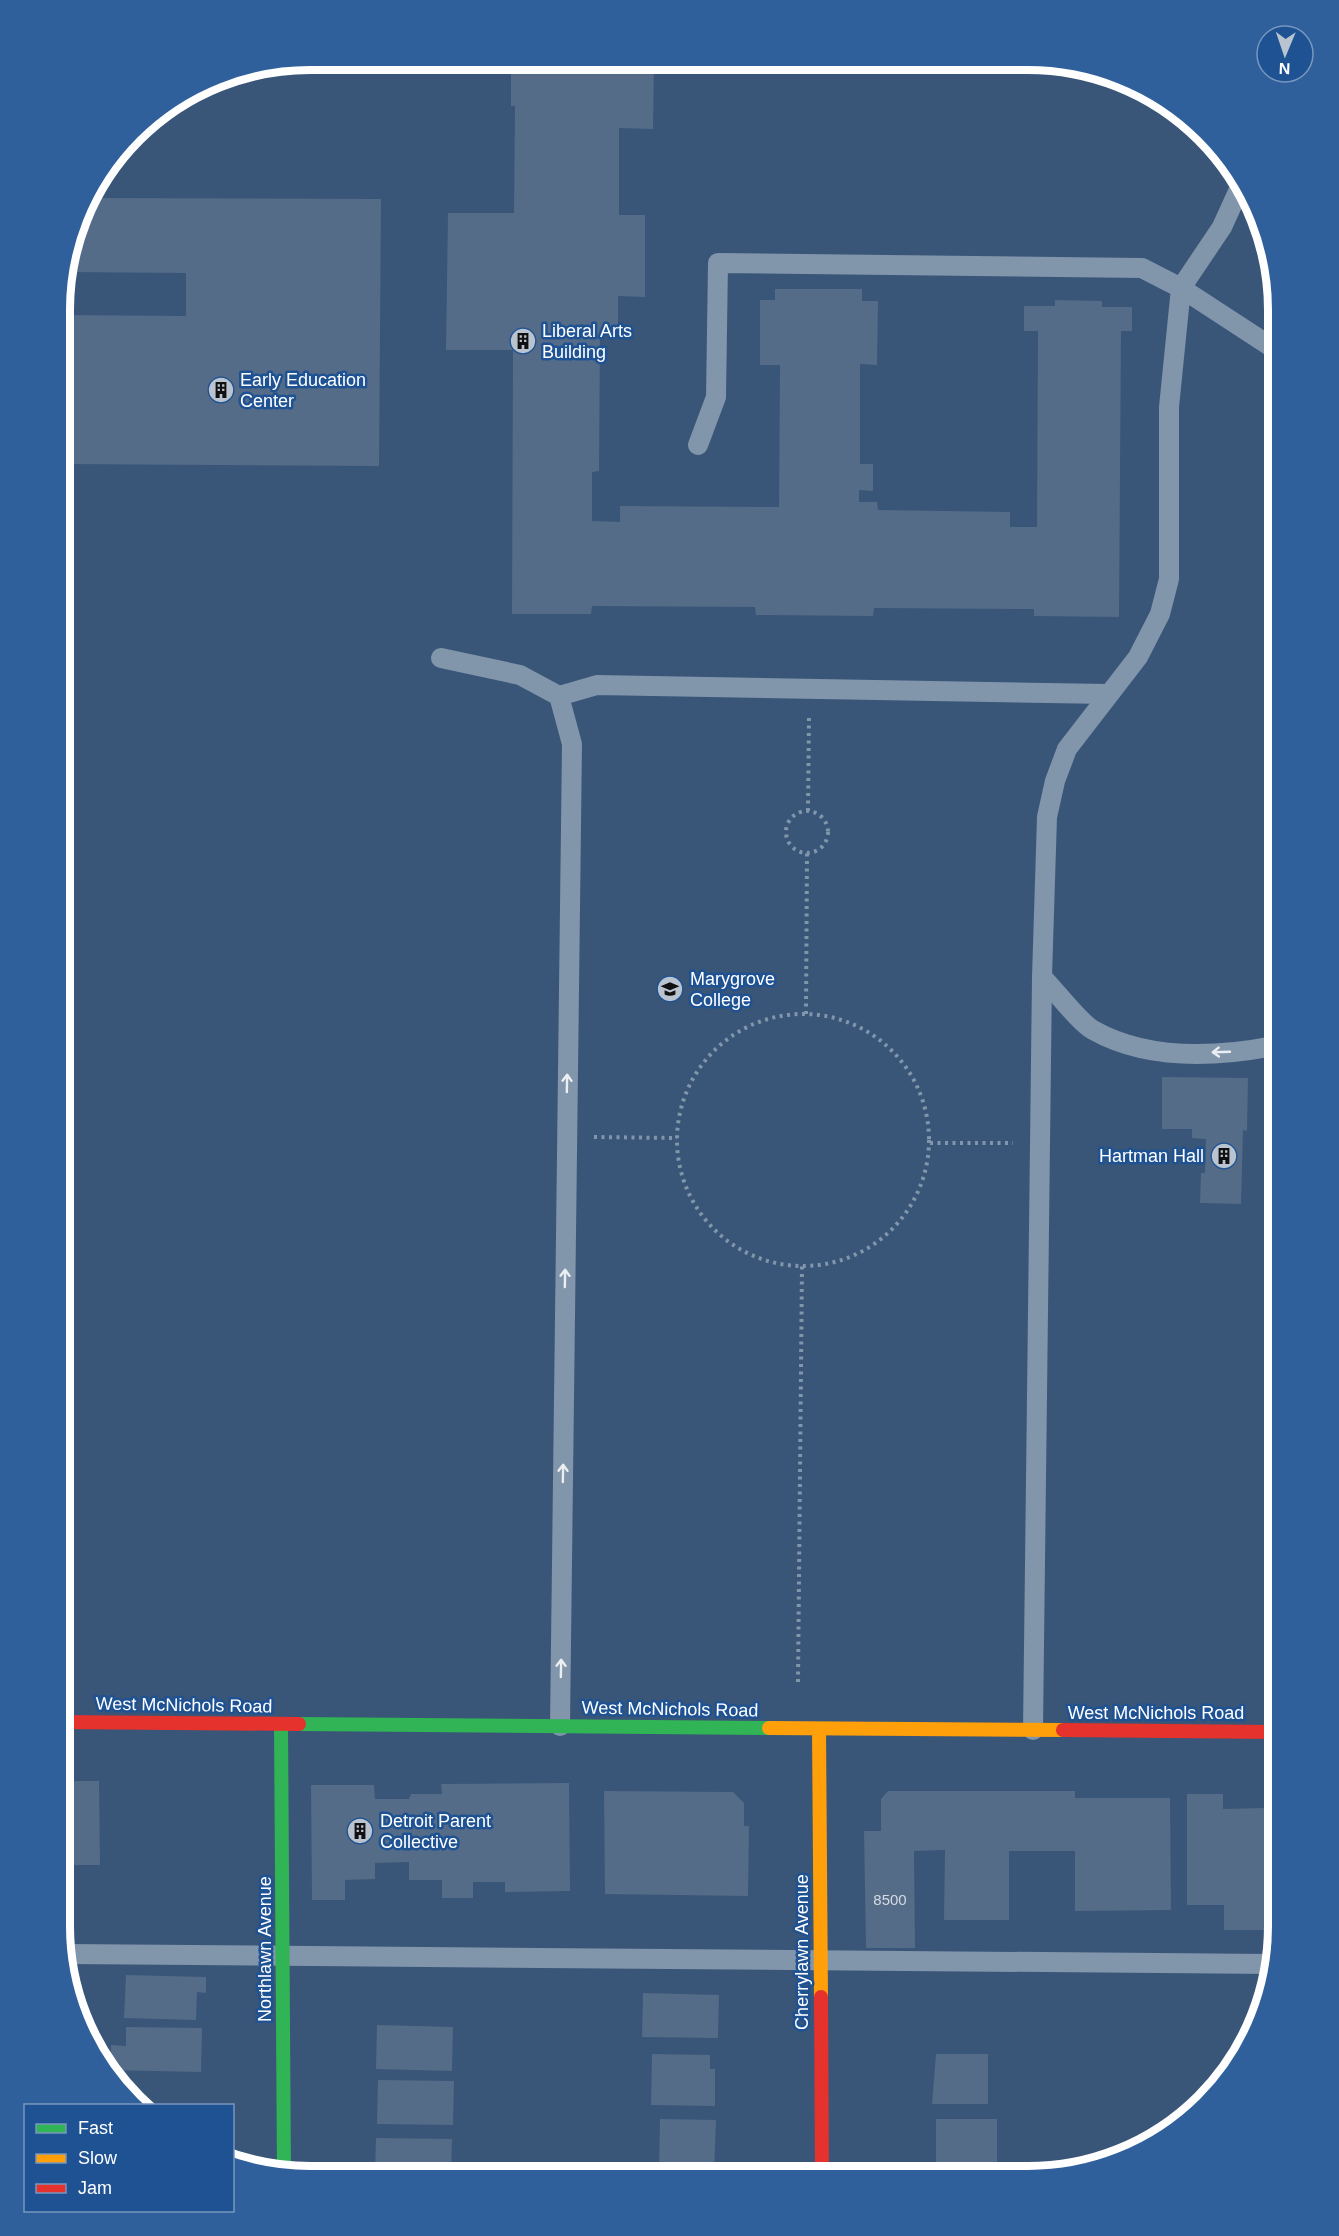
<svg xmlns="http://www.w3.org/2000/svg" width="1339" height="2236" viewBox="0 0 1339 2236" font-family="Helvetica,sans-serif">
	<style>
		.building { fill: #556c88 }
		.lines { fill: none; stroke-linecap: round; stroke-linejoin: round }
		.path { stroke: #8195ab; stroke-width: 4; stroke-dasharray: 3 4.5; stroke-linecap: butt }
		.lane { stroke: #8195ab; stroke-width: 20 }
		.fast { stroke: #30b455; stroke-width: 14 }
		.slow { stroke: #ff9f0a; stroke-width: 14 }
		.jam { stroke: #e5322d; stroke-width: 14 }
		.oneway { stroke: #eceff2 }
		.labels { text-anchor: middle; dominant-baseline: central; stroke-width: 5; stroke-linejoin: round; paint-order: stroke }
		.number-label { font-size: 15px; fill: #d4dae1 }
		.poi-label { font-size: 18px; fill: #fff; stroke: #1e5293; text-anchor: start }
		.street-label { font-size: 18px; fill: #fff; stroke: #1e5293 }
		.rim { fill: none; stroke: #fff; stroke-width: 8 }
	</style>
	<rect width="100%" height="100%" fill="#395578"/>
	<g class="building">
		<path d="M 511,61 L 654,61 L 653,129 L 619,128 L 619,215 L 645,215 L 645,297 L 618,296 L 618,331 L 600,331 L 599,471 L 592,472 L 592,521 L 620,522 L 620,506 L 779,507 L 780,365 L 760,365 L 760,300 L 775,300 L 775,289 L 862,289 L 862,301 L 878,301 L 877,365 L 860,364 L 860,464 L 873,464 L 873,491 L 859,490 L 859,502 L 877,502 L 878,510 L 1010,512 L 1010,527 L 1037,527 L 1038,331 L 1024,331 L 1024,306 L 1055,306 L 1055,300 L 1102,301 L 1102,307 L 1132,307 L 1132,331 L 1121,331 L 1119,617 L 1034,616 L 1034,609 L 874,608 L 873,616 L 756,615 L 755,607 L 592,606 L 591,614 L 512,614 L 513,350 L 446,350 L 448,213 L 514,213 L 515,106 L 511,106 Z"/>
		<path d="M 87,198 L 381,199 L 379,466 L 62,464 L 62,315 L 186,316 L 186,273 L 64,272 Z"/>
		<path d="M 1162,1077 L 1248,1078 L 1247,1131 L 1243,1130 L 1241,1204 L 1200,1203 L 1201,1173 L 1205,1173 L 1206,1139 L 1192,1138 L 1192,1129 L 1162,1129 Z"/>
		<path d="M 60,1781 L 99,1781 L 100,1865 L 67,1865 L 67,1884 L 60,1884 Z"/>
		<path d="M 569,1783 L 570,1891 L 505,1892 L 505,1882 L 473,1882 L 473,1898 L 442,1898 L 442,1880 L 409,1880 L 409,1862 L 375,1863 L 375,1879 L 345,1880 L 345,1900 L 312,1900 L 311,1785 L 374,1785 L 375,1799 L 409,1799 L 411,1794 L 442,1794 L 441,1784 Z"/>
		<path d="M 604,1791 L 733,1792 L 744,1803 L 744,1826 L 749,1826 L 748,1896 L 605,1894 Z"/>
		<path d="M 888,1791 L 1075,1791 L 1075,1798 L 1170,1798 L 1171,1910 L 1075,1911 L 1075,1851 L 1009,1851 L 1009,1920 L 944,1920 L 945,1850 L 914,1851 L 915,1948 L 866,1948 L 864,1831 L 881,1831 L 881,1799 Z"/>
		<path d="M 1187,1794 L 1223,1794 L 1223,1809 L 1264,1808 L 1265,1930 L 1224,1930 L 1224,1905 L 1187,1905 Z"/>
		<path d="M 126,1975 L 206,1977 L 206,1993 L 197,1992 L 196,2020 L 124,2018 Z"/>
		<path d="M 643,1993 L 719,1995 L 718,2038 L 642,2037 Z"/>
		<path d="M 377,2025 L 453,2027 L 452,2071 L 376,2069 Z"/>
		<path d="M 126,2027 L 202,2028 L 201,2072 L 110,2070 L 111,2045 L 126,2046 Z"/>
		<path d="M 652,2054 L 710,2055 L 710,2069 L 715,2069 L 715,2106 L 651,2105 Z"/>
		<path d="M 936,2054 L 988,2054 L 988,2104 L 932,2104 Z"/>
		<path d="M 378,2080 L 454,2081 L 453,2125 L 377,2124 Z"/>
		<path d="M 660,2119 L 716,2120 L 714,2171 L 659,2170 Z"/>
		<rect x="936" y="2119" width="61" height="50"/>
		<path d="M 376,2138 L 452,2139 L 451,2174 L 375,2174 Z"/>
	</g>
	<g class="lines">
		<g class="path">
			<path d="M 808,811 L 809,716"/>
			<circle cx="807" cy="832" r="21"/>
			<circle cx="803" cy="1140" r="126"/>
			<path d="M 806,1014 L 807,853"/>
			<path d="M 594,1137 L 677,1138"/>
			<path d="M 930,1143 L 1013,1143"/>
			<path d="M 798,1682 L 802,1266"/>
		</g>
		<g class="lane">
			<path d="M 698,445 L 716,397 L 718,263 L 1142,268 L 1181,288 L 1279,352"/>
			<path d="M 441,658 L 520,675 L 559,696 L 572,744 L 560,1726"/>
			<path d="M 559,696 L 597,685 L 1108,694"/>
			<path d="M 1042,977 C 1055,990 1080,1023 1093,1030 C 1148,1061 1220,1057 1279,1045"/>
			<path d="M 1033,1730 L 1042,977 L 1047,817 L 1055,781 L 1067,749 L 1138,657 L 1160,614 L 1169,579 L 1169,407 L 1181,288 L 1222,227 L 1242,183"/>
			<path d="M 66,1954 L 1274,1964"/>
		</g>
		<g class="fast">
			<path d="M 281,1724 L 284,2174"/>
			<path d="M 299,1724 L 769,1728"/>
		</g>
		<g class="slow">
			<path d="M 769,1728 L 1063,1730"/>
			<path d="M 819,1729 L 821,1997"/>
		</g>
		<g class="jam">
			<path d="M 60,1722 L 299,1724"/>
			<path d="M 1063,1730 L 1279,1732"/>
			<path d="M 821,1997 L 822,2175"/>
		</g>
	</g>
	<defs><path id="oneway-shaft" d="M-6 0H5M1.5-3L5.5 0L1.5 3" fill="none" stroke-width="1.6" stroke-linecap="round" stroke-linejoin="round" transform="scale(1.5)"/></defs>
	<g class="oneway">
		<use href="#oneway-shaft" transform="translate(1221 1052) rotate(178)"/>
		<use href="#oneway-shaft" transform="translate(567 1083) rotate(-89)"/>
		<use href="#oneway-shaft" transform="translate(565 1278) rotate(-89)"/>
		<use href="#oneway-shaft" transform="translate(563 1473) rotate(-89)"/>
		<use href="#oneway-shaft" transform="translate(561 1668) rotate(-89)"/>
	</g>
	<defs>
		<g id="building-disc" transform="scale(1.35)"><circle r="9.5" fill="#bac4d0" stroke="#1e5293"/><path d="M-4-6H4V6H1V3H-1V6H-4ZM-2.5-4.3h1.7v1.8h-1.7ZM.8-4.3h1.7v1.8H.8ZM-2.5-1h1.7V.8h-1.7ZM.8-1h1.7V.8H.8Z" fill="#111"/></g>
		<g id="university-disc" transform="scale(1.35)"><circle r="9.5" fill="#bac4d0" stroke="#1e5293"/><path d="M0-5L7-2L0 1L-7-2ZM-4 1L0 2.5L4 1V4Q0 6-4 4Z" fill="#111"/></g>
	</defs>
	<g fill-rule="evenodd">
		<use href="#building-disc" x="523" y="341"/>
		<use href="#building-disc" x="221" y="390"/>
		<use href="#university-disc" x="670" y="989"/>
		<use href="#building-disc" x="1224" y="1156"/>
		<use href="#building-disc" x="360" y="1831"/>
	</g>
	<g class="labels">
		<g class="number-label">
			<text x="890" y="1899">8500</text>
		</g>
		<g class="poi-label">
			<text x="542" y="331">Liberal Arts<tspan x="542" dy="21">Building</tspan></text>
			<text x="240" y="380">Early Education<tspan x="240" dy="21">Center</tspan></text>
			<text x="690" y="979">Marygrove<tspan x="690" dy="21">College</tspan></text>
			<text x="1204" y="1156" text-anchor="end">Hartman Hall</text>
			<text x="380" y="1821">Detroit Parent<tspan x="380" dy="21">Collective</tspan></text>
		</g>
		<g class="street-label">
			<text transform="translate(184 1705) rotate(1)">West McNichols Road</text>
			<text transform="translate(670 1709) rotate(1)">West McNichols Road</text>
			<text x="1156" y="1713">West McNichols Road</text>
			<text transform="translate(265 1949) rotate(-90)">Northlawn Avenue</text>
			<text transform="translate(802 1952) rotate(-90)">Cherrylawn Avenue</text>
		</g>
	</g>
	<path d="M0 0H1339V2236H0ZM310 70H1028A240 240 0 0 1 1268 310V1926A240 240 0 0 1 1028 2166H310A240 240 0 0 1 70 1926V310A240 240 0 0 1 310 70Z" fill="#30609c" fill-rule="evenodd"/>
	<path class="rim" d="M310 70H1028A240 240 0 0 1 1268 310V1926A240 240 0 0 1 1028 2166H310A240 240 0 0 1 70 1926V310A240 240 0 0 1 310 70Z"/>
	<rect x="24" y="2104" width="210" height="108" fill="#1e5293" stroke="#7897be" stroke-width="1.5"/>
	<rect x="36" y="2124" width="30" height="9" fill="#30b455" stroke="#7897be" stroke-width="1.5"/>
	<text x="78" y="2134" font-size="18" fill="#ffffff">Fast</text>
	<rect x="36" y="2154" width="30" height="9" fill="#ff9f0a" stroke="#7897be" stroke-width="1.5"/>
	<text x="78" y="2164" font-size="18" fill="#ffffff">Slow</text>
	<rect x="36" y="2184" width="30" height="9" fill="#e5322d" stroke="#7897be" stroke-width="1.5"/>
	<text x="78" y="2194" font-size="18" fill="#ffffff">Jam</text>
	<g transform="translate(1285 54) rotate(182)"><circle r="28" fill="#1e5293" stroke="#7897be" stroke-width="1.5"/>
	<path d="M0-4.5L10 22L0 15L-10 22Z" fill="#bac4d0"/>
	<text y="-9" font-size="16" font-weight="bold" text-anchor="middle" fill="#ffffff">N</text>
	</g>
</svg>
